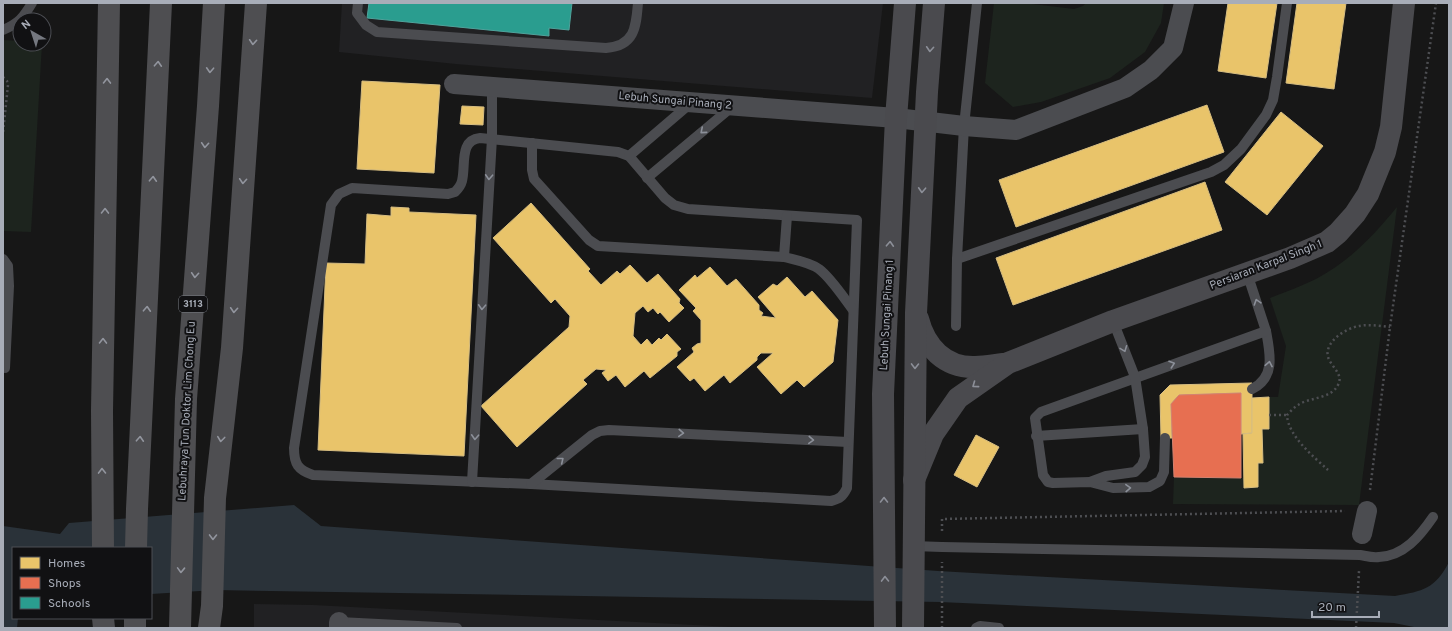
<svg xmlns="http://www.w3.org/2000/svg" width="1452" height="631" viewBox="0 0 1452 631" font-family="Overpass,sans-serif">
	<style>
		.built { fill: #212123 }
		.green { fill: #1d241e }
		.water { fill: #2a3239 }
		.homes { fill: #e9c46a; stroke: #d6bd81 }
		.shops { fill: #e76f51; stroke: #d48270 }
		.schools { fill: #2a9d8f; stroke: #50a29b }
		.lines { fill: none; stroke-linecap: round; stroke-linejoin: round }
		.path { stroke: #4d4e52; stroke-width: 2.5; stroke-dasharray: 2 3; stroke-linecap: butt }
		.lane { stroke: #4b4c50; stroke-width: 10 }
		.street { stroke: #4b4c50; stroke-width: 20 }
		.secondary { stroke: #4a4a4e; stroke-width: 22 }
		.highway { stroke: #4e4e51; stroke-width: 22 }
		.oneway { stroke: #92959e }
		.oneway2 { stroke: #8c8f98 }
		.oneway3 { stroke: #8c9099 }
		.labels { text-anchor: middle; dominant-baseline: central; stroke-width: 4; stroke-linejoin: round; paint-order: stroke }
		.shield { fill: #111113; stroke: #7b7e86; stroke-width: 1 }
		.shield-label { font-size: 10px; font-weight: bold; fill: #a8adb8 }
		.street-label { font-size: 11px; fill: #a8adb8; stroke: #111113 }
	</style>
	<rect width="100%" height="100%" fill="#171717"/>
	<g class="built">
		<path d="M 342,3 L 883,3 L 872,98 L 456,64 L 339,52 Z"/>
		<path d="M 254,604 L 313,605 L 751,628 L 254,628 Z"/>
	</g>
	<g class="green">
		<path d="M 994,3 L 1024,3 L 1074,9 L 1083,6 L 1086,3 L 1164,3 L 1161,23 L 1145,52 L 1110,78 L 1041,102 L 1013,107 L 985,83 Z"/>
		<path d="M 3,40 L 20,41 L 20,44 L 42,44 L 31,232 L 3,231 Z"/>
		<path d="M 1397,207 L 1359,505 L 1173,504 L 1174,477 L 1244,478 L 1244,488 L 1258,487 L 1258,463 L 1263,463 L 1262,429 L 1269,429 L 1269,397 L 1278,397 L 1286,346 L 1270,298 C 1285,292 1302,286 1316,279 C 1350,261 1373,236 1397,207 Z"/>
	</g>
	<path class="water" d="M 294,505 L 321,526 L 938,571 L 1395,596 C 1423,591 1435,589 1449,562 L 1449,628 L 1419,628 L 1394,623 L 940,602 L 216,590 L 151,594 L 151,548 L 13,548 L 13,618 L 18,618 L 17,628 L 3,628 L 3,526 L 60,534 L 69,523 Z"/>
	<g class="homes">
		<path d="M 1228,3 L 1277,3 L 1266,78 L 1218,71 Z"/>
		<path d="M 1297,3 L 1346,3 L 1334,89 L 1286,83 Z"/>
		<path d="M 362,81 L 440,85 L 434,173 L 357,169 Z"/>
		<path d="M 1207,105 L 1224,152 L 1016,227 L 999,180 Z"/>
		<path d="M 462,106 L 484,107 L 483,125 L 460,124 Z"/>
		<path d="M 1281,112 L 1323,146 L 1267,215 L 1225,182 Z"/>
		<path d="M 1205,182 L 1222,230 L 1013,305 L 996,258 Z"/>
		<path d="M 531,203 L 590,269 L 588,271 L 601,285 L 617,271 L 620,274 L 630,265 L 647,283 L 658,274 L 680,299 L 679,303 L 684,308 L 669,322 L 660,312 L 658,314 L 653,308 L 648,312 L 643,306 L 635,313 L 633,336 L 641,345 L 647,339 L 652,345 L 659,338 L 661,340 L 667,334 L 681,349 L 677,352 L 677,356 L 650,378 L 644,371 L 625,387 L 616,375 L 608,381 L 602,373 L 606,370 L 596,369 L 583,380 L 587,384 L 517,447 L 481,406 L 569,327 L 570,316 L 555,299 L 551,303 L 493,238 Z"/>
		<path d="M 391,207 L 409,208 L 409,212 L 476,215 L 464,456 L 318,450 L 326,263 L 365,264 L 367,214 L 391,216 Z"/>
		<path d="M 710,267 L 727,286 L 736,279 L 759,305 L 759,310 L 763,313 L 761,316 L 776,318 L 758,297 L 773,284 L 777,286 L 787,277 L 805,297 L 812,291 L 838,320 L 833,362 L 804,387 L 797,380 L 781,394 L 757,367 L 773,353 L 761,353 L 757,357 L 757,360 L 730,383 L 724,375 L 705,391 L 694,378 L 690,381 L 677,367 L 694,352 L 692,348 L 697,344 L 701,343 L 701,320 L 693,311 L 696,308 L 679,290 L 695,275 L 697,278 Z"/>
		<path d="M 1252,383 L 1252,433 L 1241,434 L 1241,393 L 1179,395 L 1171,404 L 1172,438 L 1161,438 L 1160,395 L 1170,385 Z"/>
		<path d="M 1269,397 L 1269,429 L 1262,429 L 1263,463 L 1258,463 L 1258,487 L 1244,488 L 1243,434 L 1252,433 L 1252,398 Z"/>
		<path d="M 976,435 L 999,447 L 977,487 L 954,475 Z"/>
	</g>
	<path class="shops" d="M 1241,393 L 1241,478 L 1174,477 L 1171,404 L 1179,395 Z"/>
	<path class="schools" d="M 369,3 L 572,3 L 569,30 L 549,28 L 549,36 L 367,18 Z"/>
	<g class="lines">
		<g class="path">
			<path d="M 3,77 L 7,81 L 8,85 L 3,133"/>
			<path d="M 1269,415 L 1287,415"/>
			<path d="M 1328,470 C 1313,456 1288,436 1287,415 C 1290,412 1294,407 1298,405 C 1310,397 1331,399 1338,385 C 1344,374 1331,367 1328,357 C 1324,342 1346,328 1359,326 C 1369,324 1380,326 1390,327"/>
			<path d="M 1370,490 L 1390,327 L 1436,3"/>
			<path d="M 942,531 L 942,519 L 1345,511"/>
			<path d="M 942,628 L 942,562"/>
			<path d="M 1356,628 L 1359,571"/>
		</g>
		<g class="lane">
			<path d="M 358,3 L 357,13 L 366,25 L 377,32 L 606,48 C 635,46 636,27 638,3"/>
			<path d="M 3,30 C 19,23 23,18 32,3"/>
			<path d="M 480,138 L 618,152 L 629,156 L 665,198 L 674,205 L 688,209 L 857,220 L 847,488 C 843,496 840,499 831,501 L 531,484 L 313,475 C 298,470 294,464 294,448 L 331,205 L 339,194 L 352,188 L 448,194 L 455,192 C 458,189 461,185 462,181 C 466,165 459,140 480,138 Z"/>
			<path d="M 532,143 L 532,170 L 534,179 L 589,240 L 598,246 L 784,257"/>
			<path d="M 629,156 L 691,103"/>
			<path d="M 647,178 L 733,106"/>
			<path d="M 787,216 L 784,257 C 795,260 809,262 819,269 C 831,278 844,298 853,310"/>
			<path d="M 3,259 L 8,266 L 9,286 L 5,368"/>
			<path d="M 957,259 L 1211,172 L 1224,165 L 1241,149 L 1266,115 L 1273,100 L 1277,77 L 1287,3"/>
			<path d="M 956,326 L 957,259 L 964,126 L 977,3"/>
			<path d="M 1252,389 C 1276,377 1270,353 1266,331"/>
			<path d="M 1036,436 L 1143,429"/>
			<path d="M 1165,438 L 1164,472 L 1160,481 L 1149,487 L 1113,488 L 1090,482 L 1053,483 L 1048,482 L 1043,475 L 1035,418 L 1041,412 L 1266,331 L 1247,273"/>
			<path d="M 472,482 L 492,138 L 492,86"/>
			<path d="M 1090,482 L 1106,476 L 1135,472 L 1142,465 L 1145,457 L 1143,429 L 1135,377 L 1113,321"/>
			<path d="M 531,484 L 592,435 L 600,431 L 609,430 L 848,442"/>
			<path d="M 913,546 L 942,547 L 1360,555 C 1366,556 1373,558 1379,557 C 1404,556 1420,536 1433,517"/>
			<path d="M 339,622 L 457,628"/>
			<path d="M 976,628 L 980,626 L 999,628"/>
		</g>
		<g class="street">
			<path d="M 454,84 L 896,118 L 964,126 L 1016,130 L 1125,88 L 1151,70 L 1173,48 L 1184,3"/>
			<path d="M 1362,534 L 1367,511"/>
			<path d="M 339,622 L 339,628"/>
		</g>
		<g class="secondary">
			<path d="M 918,319 C 925,347 945,368 975,367 C 985,367 994,365 1003,364"/>
			<path d="M 914,480 L 933,434 L 958,398 L 1008,363 L 1113,321 L 1290,258 L 1327,242 L 1338,233 L 1355,214 L 1368,194 L 1385,152 L 1391,127 L 1404,3"/>
			<path d="M 885,628 L 883,394 L 896,118 L 905,3"/>
			<path d="M 913,628 L 916,313 L 927,92 L 934,3"/>
		</g>
		<g class="highway">
			<path d="M 103,548 L 102,411 L 109,3"/>
			<path d="M 136,548 L 137,509 L 161,3"/>
			<path d="M 103,618 L 104,628"/>
			<path d="M 135,628 L 135,618"/>
			<path d="M 180,628 L 186,399 L 208,106 L 214,3"/>
			<path d="M 209,628 L 212,606 L 215,498 L 232,348 L 256,3"/>
		</g>
	</g>
	<defs><path id="oneway-chevron" d="M-2-3.5L2.5 0L-2 3.5" fill="none" stroke-width="1.6" stroke-linecap="round" stroke-linejoin="round"/></defs>
	<g class="oneway">
		<use href="#oneway-chevron" transform="translate(253 42) rotate(94)"/>
		<use href="#oneway-chevron" transform="translate(158 64) rotate(-87)"/>
		<use href="#oneway-chevron" transform="translate(210 70) rotate(93)"/>
		<use href="#oneway-chevron" transform="translate(107 81) rotate(-89)"/>
		<use href="#oneway-chevron" transform="translate(205 145) rotate(94)"/>
		<use href="#oneway-chevron" transform="translate(153 179) rotate(-87)"/>
		<use href="#oneway-chevron" transform="translate(243 181) rotate(94)"/>
		<use href="#oneway-chevron" transform="translate(105 211) rotate(-89)"/>
		<use href="#oneway-chevron" transform="translate(195 275) rotate(94)"/>
		<use href="#oneway-chevron" transform="translate(147 309) rotate(-87)"/>
		<use href="#oneway-chevron" transform="translate(234 310) rotate(94)"/>
		<use href="#oneway-chevron" transform="translate(103 341) rotate(-89)"/>
		<use href="#oneway-chevron" transform="translate(140 439) rotate(-87)"/>
		<use href="#oneway-chevron" transform="translate(221 439) rotate(97)"/>
		<use href="#oneway-chevron" transform="translate(102 471) rotate(-91)"/>
		<use href="#oneway-chevron" transform="translate(213 537) rotate(91)"/>
		<use href="#oneway-chevron" transform="translate(181 570) rotate(92)"/>
	</g>
	<g class="oneway2">
		<use href="#oneway-chevron" transform="translate(930 49) rotate(94)"/>
		<use href="#oneway-chevron" transform="translate(922 190) rotate(93)"/>
		<use href="#oneway-chevron" transform="translate(890 244) rotate(-87)"/>
		<use href="#oneway-chevron" transform="translate(915 366) rotate(91)"/>
		<use href="#oneway-chevron" transform="translate(975 385) rotate(144)"/>
		<use href="#oneway-chevron" transform="translate(884 500) rotate(-90)"/>
		<use href="#oneway-chevron" transform="translate(885 579) rotate(-91)"/>
	</g>
	<g class="oneway3">
		<use href="#oneway-chevron" transform="translate(703 131) rotate(140)"/>
		<use href="#oneway-chevron" transform="translate(489 177) rotate(93)"/>
		<use href="#oneway-chevron" transform="translate(1257 302) rotate(-108)"/>
		<use href="#oneway-chevron" transform="translate(482 307) rotate(93)"/>
		<use href="#oneway-chevron" transform="translate(1124 349) rotate(69)"/>
		<use href="#oneway-chevron" transform="translate(1172 364) rotate(-19)"/>
		<use href="#oneway-chevron" transform="translate(1269 364) rotate(-79)"/>
		<use href="#oneway-chevron" transform="translate(681 433) rotate(3)"/>
		<use href="#oneway-chevron" transform="translate(475 437) rotate(93)"/>
		<use href="#oneway-chevron" transform="translate(811 440) rotate(3)"/>
		<use href="#oneway-chevron" transform="translate(561 460) rotate(-39)"/>
		<use href="#oneway-chevron" transform="translate(1128 488) rotate(-2)"/>
	</g>
	<g class="labels">
		<rect class="shield" x="179" y="296" width="28" height="16" rx="3"/>
		<g class="shield-label">
			<text x="193" y="304">3113</text>
		</g>
		<g class="street-label">
			<text transform="translate(675 101) rotate(5)">Lebuh Sungai Pinang 2</text>
			<text transform="translate(1266 265) rotate(-21)">Persiaran Karpal Singh 1</text>
			<text transform="translate(887 315) rotate(-87)">Lebuh Sungai Pinang 1</text>
			<text transform="translate(187 411) rotate(-87)">Lebuhraya Tun Doktor Lim Chong Eu</text>
		</g>
	</g>
	<rect width="1452" height="631" fill="none" stroke="#a8adb8" stroke-width="8"/>
	<rect x="12" y="547" width="140" height="72" fill="#111113" stroke="#4d4f55"/>
	<rect x="20" y="557" width="20" height="12" fill="#e9c46a" stroke="#4d4f55"/>
	<text x="48" y="567" font-size="12" fill="#a8adb8">Homes</text>
	<rect x="20" y="577" width="20" height="12" fill="#e76f51" stroke="#4d4f55"/>
	<text x="48" y="587" font-size="12" fill="#a8adb8">Shops</text>
	<rect x="20" y="597" width="20" height="12" fill="#2a9d8f" stroke="#4d4f55"/>
	<text x="48" y="607" font-size="12" fill="#a8adb8">Schools</text>
	<g transform="translate(32 32) rotate(321)"><circle r="19" fill="#111113" stroke="#4d4f55"/>
	<path d="M0-3L7 15L0 10L-7 15Z" fill="#757880"/>
	<text y="-6" font-size="11" font-weight="bold" text-anchor="middle" fill="#a8adb8">N</text>
	</g>
	<path d="M1312 611v6h67v-6" fill="none" stroke="#a8adb8" stroke-width="2"/>
	<text x="1318" y="611" font-size="12" fill="#a8adb8" stroke="#111113" stroke-width="3" paint-order="stroke">20 m</text>
</svg>
